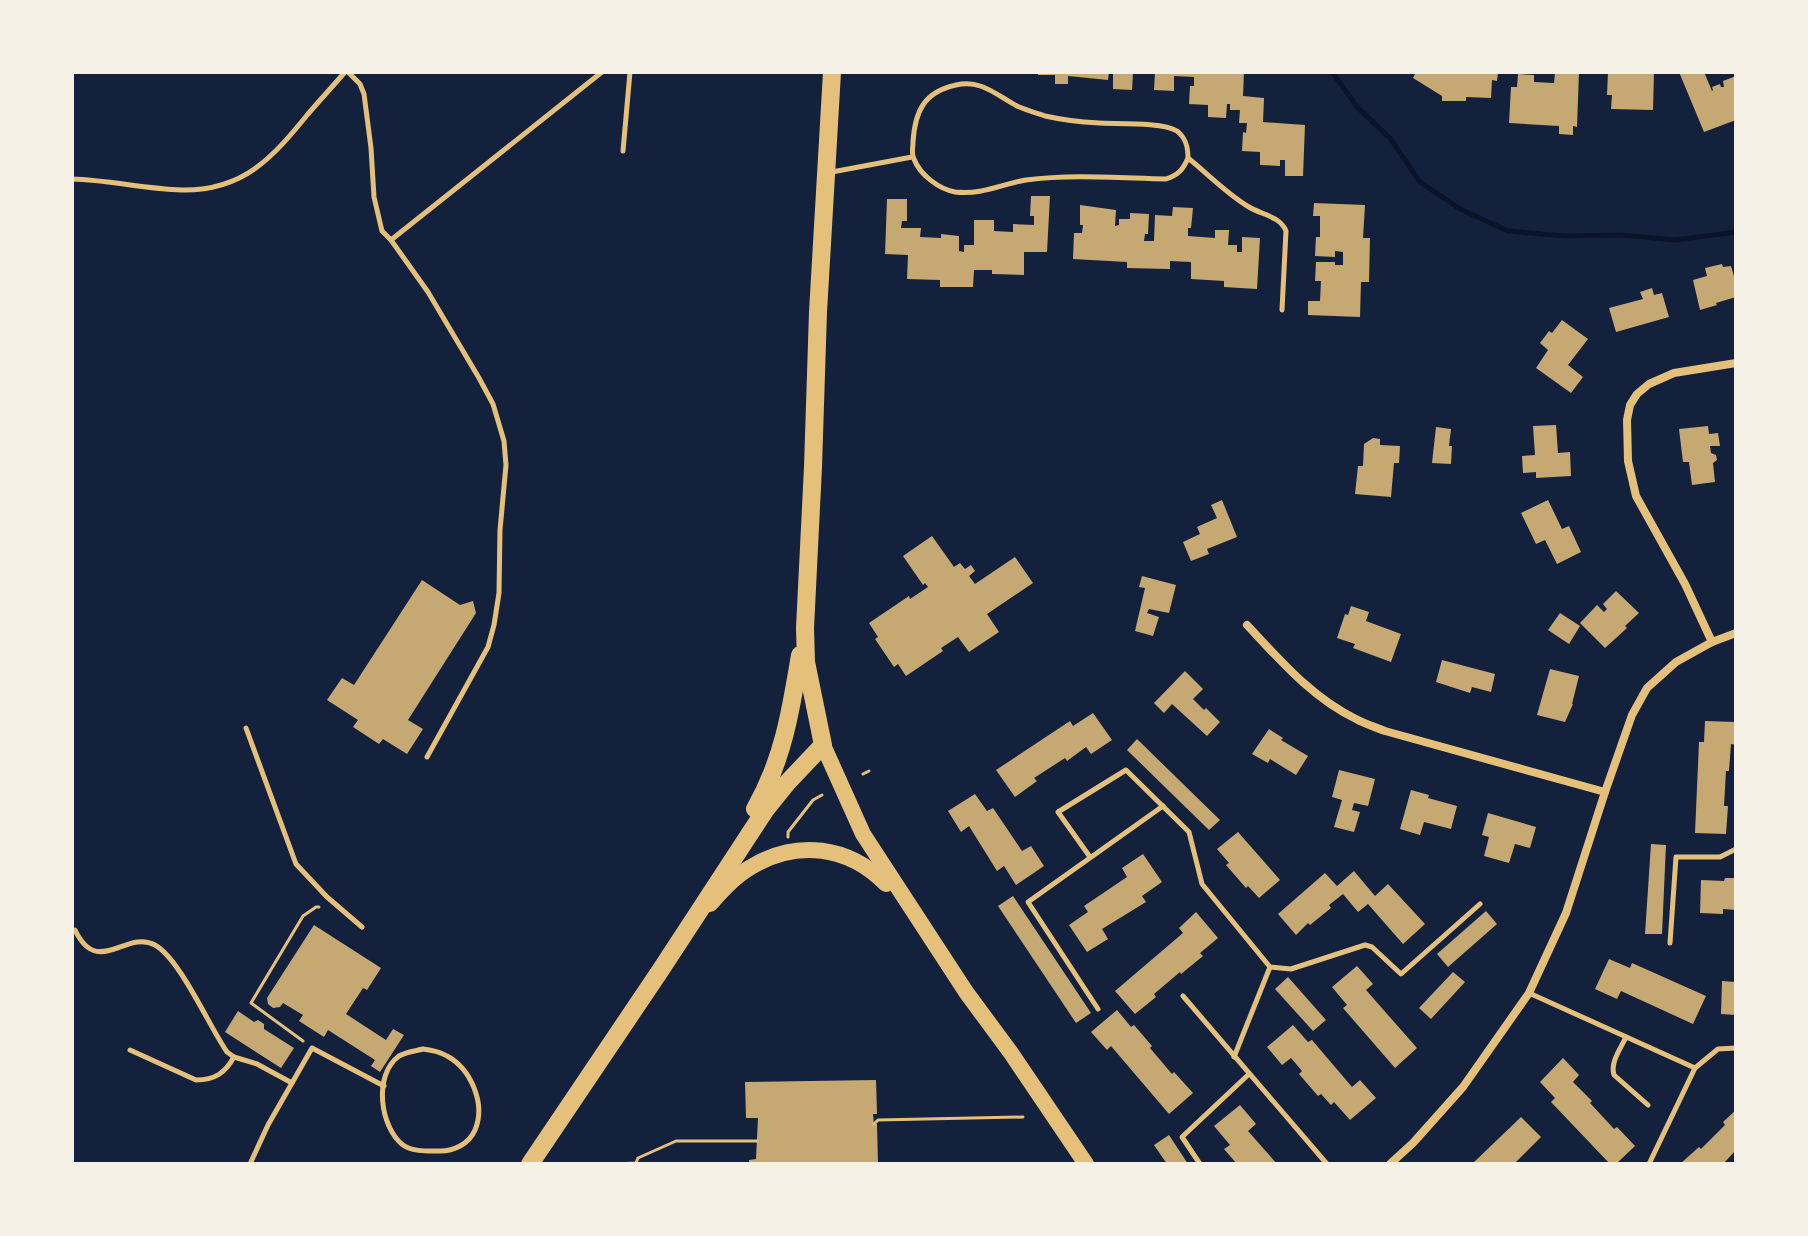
<svg xmlns="http://www.w3.org/2000/svg" width="1808" height="1236" viewBox="0 0 1808 1236" font-family="Bitter,serif">
	<style>
		.lines { fill: none; stroke-linecap: round; stroke-linejoin: round }
		.stream { stroke: #0b132b; stroke-width: 5 }
		.building { fill: #c6a872 }
		.path { stroke: #e5c07b; stroke-width: 3 }
		.service { stroke: #e5c07b; stroke-width: 5 }
		.minor { stroke: #e5c07b; stroke-width: 8 }
		.secondary { stroke: #e5c07b; stroke-width: 16 }
		.primary { stroke: #e5c07b; stroke-width: 18 }
	</style>
	<rect width="100%" height="100%" fill="#14213d"/>
	<g class="lines">
		<path class="stream" d="M 1332,72 L 1358,108 L 1390,138 L 1420,182 L 1460,209 L 1508,231 L 1565,236 L 1622,235 L 1675,240 L 1736,232"/>
	</g>
	<g class="building">
		<path d="M 1038,72 L 1109,72 L 1108,80 L 1068,76 L 1068,84 L 1055,84 L 1055,75 L 1038,75 Z"/>
		<path d="M 1113,72 L 1133,72 L 1132,90 L 1113,89 Z"/>
		<path d="M 1155,72 L 1244,72 L 1243,96 L 1264,98 L 1263,122 L 1305,125 L 1303,176 L 1285,176 L 1285,160 L 1280,160 L 1280,166 L 1260,165 L 1260,152 L 1242,151 L 1243,132 L 1246,133 L 1247,123 L 1239,123 L 1240,110 L 1230,110 L 1230,104 L 1227,104 L 1226,118 L 1208,117 L 1208,105 L 1189,104 L 1190,86 L 1194,86 L 1194,77 L 1174,76 L 1174,91 L 1154,90 Z"/>
		<path d="M 1416,72 L 1498,72 L 1497,81 L 1492,80 L 1491,98 L 1466,97 L 1466,101 L 1442,101 L 1442,96 L 1413,78 Z"/>
		<path d="M 1555,72 L 1579,72 L 1577,127 L 1573,126 L 1573,135 L 1559,134 L 1559,126 L 1509,123 L 1511,87 L 1517,87 L 1518,74 L 1534,75 L 1534,82 L 1554,83 Z"/>
		<path d="M 1608,72 L 1654,72 L 1653,110 L 1611,109 L 1612,95 L 1607,95 Z"/>
		<path d="M 1679,72 L 1704,72 L 1712,91 L 1713,90 L 1712,87 L 1720,84 L 1721,87 L 1724,87 L 1723,81 L 1736,76 L 1736,120 L 1704,132 Z"/>
		<path d="M 1031,196 L 1050,196 L 1047,252 L 1024,252 L 1024,275 L 992,274 L 992,270 L 974,270 L 973,287 L 940,287 L 940,280 L 907,279 L 908,255 L 885,254 L 887,199 L 907,199 L 907,221 L 902,221 L 901,228 L 921,228 L 920,237 L 941,238 L 941,234 L 959,236 L 959,251 L 964,252 L 964,245 L 974,245 L 974,220 L 994,220 L 994,231 L 1013,232 L 1013,224 L 1034,225 L 1034,216 L 1030,216 Z"/>
		<path d="M 1314,203 L 1365,205 L 1363,238 L 1370,238 L 1369,282 L 1361,282 L 1360,317 L 1308,315 L 1308,301 L 1320,301 L 1321,281 L 1315,281 L 1316,262 L 1335,262 L 1335,265 L 1343,265 L 1343,252 L 1335,251 L 1335,257 L 1315,256 L 1316,237 L 1320,237 L 1320,216 L 1313,216 Z"/>
		<path d="M 1080,205 L 1116,210 L 1115,226 L 1119,225 L 1119,219 L 1130,219 L 1130,213 L 1149,214 L 1148,234 L 1145,234 L 1144,241 L 1154,241 L 1155,215 L 1172,216 L 1173,207 L 1193,208 L 1191,228 L 1188,228 L 1188,236 L 1215,238 L 1215,230 L 1229,230 L 1228,245 L 1237,245 L 1237,252 L 1242,252 L 1242,237 L 1260,238 L 1257,289 L 1224,287 L 1224,281 L 1191,279 L 1191,262 L 1170,261 L 1170,269 L 1168,269 L 1127,268 L 1127,262 L 1073,259 L 1074,233 L 1082,233 L 1083,225 L 1080,225 Z"/>
		<path d="M 1722,264 L 1723,267 L 1731,266 L 1736,283 L 1736,297 L 1716,303 L 1717,305 L 1700,310 L 1693,280 L 1707,276 L 1705,268 Z"/>
		<path d="M 1652,288 L 1654,295 L 1662,293 L 1669,317 L 1616,332 L 1609,308 L 1643,299 L 1640,292 Z"/>
		<path d="M 1562,320 L 1588,339 L 1568,365 L 1583,377 L 1571,393 L 1536,368 L 1548,350 L 1540,343 L 1549,331 L 1552,333 Z"/>
		<path d="M 1556,425 L 1558,453 L 1570,452 L 1571,476 L 1536,478 L 1536,472 L 1523,473 L 1522,456 L 1535,455 L 1533,426 Z"/>
		<path d="M 1708,426 L 1709,434 L 1718,433 L 1720,446 L 1710,446 L 1711,453 L 1716,455 L 1717,460 L 1713,463 L 1715,482 L 1692,485 L 1689,462 L 1683,462 L 1679,429 Z"/>
		<path d="M 1436,427 L 1451,429 L 1449,446 L 1452,446 L 1451,464 L 1432,463 Z"/>
		<path d="M 1373,438 L 1380,439 L 1380,445 L 1400,446 L 1399,463 L 1394,463 L 1391,497 L 1355,494 L 1358,466 L 1363,466 L 1364,444 Z"/>
		<path d="M 1222,500 L 1237,537 L 1207,549 L 1209,554 L 1191,561 L 1183,542 L 1200,534 L 1197,527 L 1217,518 L 1211,505 Z"/>
		<path d="M 1548,500 L 1562,529 L 1569,526 L 1581,552 L 1557,564 L 1545,540 L 1536,544 L 1521,513 Z"/>
		<path d="M 932,536 L 954,567 L 960,563 L 965,569 L 971,565 L 975,571 L 969,576 L 975,584 L 1015,557 L 1033,583 L 987,614 L 999,632 L 969,652 L 958,637 L 941,648 L 943,651 L 906,676 L 898,664 L 894,667 L 875,639 L 878,637 L 869,623 L 909,596 L 910,599 L 928,587 L 925,583 L 923,585 L 903,556 Z"/>
		<path d="M 1142,576 L 1176,585 L 1169,613 L 1149,609 L 1147,613 L 1159,617 L 1153,636 L 1135,631 L 1145,588 L 1139,587 Z"/>
		<path d="M 422,580 L 460,605 L 473,601 L 476,613 L 408,720 L 423,729 L 407,754 L 383,739 L 379,744 L 353,727 L 358,720 L 327,700 L 342,678 L 354,685 Z"/>
		<path d="M 1616,591 L 1639,613 L 1625,626 L 1627,628 L 1605,648 L 1580,623 L 1597,605 L 1604,612 L 1607,609 L 1603,604 Z"/>
		<path d="M 1351,606 L 1369,612 L 1366,621 L 1401,634 L 1391,662 L 1353,648 L 1355,644 L 1337,638 L 1345,614 L 1348,615 Z"/>
		<path d="M 1560,613 L 1580,626 L 1569,644 L 1548,630 Z"/>
		<path d="M 1442,660 L 1495,674 L 1491,692 L 1472,687 L 1470,693 L 1436,682 Z"/>
		<path d="M 1550,669 L 1579,676 L 1572,704 L 1573,704 L 1565,722 L 1537,715 Z"/>
		<path d="M 1185,671 L 1203,689 L 1193,699 L 1204,710 L 1206,708 L 1220,722 L 1207,736 L 1172,704 L 1164,713 L 1154,703 Z"/>
		<path d="M 1093,713 L 1112,740 L 1091,754 L 1086,747 L 1067,761 L 1065,758 L 1034,778 L 1037,781 L 1015,797 L 996,770 L 1070,721 L 1073,726 Z"/>
		<path d="M 1705,721 L 1736,722 L 1736,745 L 1731,744 L 1729,771 L 1726,771 L 1724,806 L 1728,806 L 1726,834 L 1695,833 L 1699,742 L 1704,742 Z"/>
		<path d="M 1269,729 L 1283,738 L 1281,740 L 1308,756 L 1296,775 L 1270,759 L 1268,763 L 1252,754 Z"/>
		<path d="M 1137,739 L 1220,820 L 1209,830 L 1127,750 Z"/>
		<path d="M 1339,770 L 1375,779 L 1368,806 L 1354,803 L 1352,810 L 1360,812 L 1354,832 L 1334,827 L 1342,800 L 1332,797 Z"/>
		<path d="M 1411,790 L 1429,795 L 1428,798 L 1457,806 L 1451,829 L 1424,822 L 1420,835 L 1400,829 Z"/>
		<path d="M 975,794 L 987,811 L 993,808 L 1022,851 L 1031,846 L 1044,866 L 1016,885 L 1004,866 L 997,871 L 969,826 L 961,832 L 948,811 Z"/>
		<path d="M 1488,813 L 1536,827 L 1530,848 L 1515,844 L 1509,863 L 1484,856 L 1489,837 L 1482,835 Z"/>
		<path d="M 1238,832 L 1280,880 L 1259,898 L 1248,886 L 1246,888 L 1226,865 L 1229,863 L 1217,849 Z"/>
		<path d="M 1651,844 L 1666,845 L 1662,934 L 1645,934 Z"/>
		<path d="M 1143,854 L 1162,882 L 1142,896 L 1146,902 L 1102,929 L 1108,939 L 1087,952 L 1069,925 L 1088,912 L 1084,906 L 1127,877 L 1122,868 Z"/>
		<path d="M 1354,871 L 1375,896 L 1388,884 L 1425,924 L 1403,944 L 1368,904 L 1358,912 L 1343,894 L 1329,905 L 1331,908 L 1310,925 L 1308,923 L 1296,935 L 1278,914 L 1325,873 L 1337,886 Z"/>
		<path d="M 1725,878 L 1736,878 L 1736,910 L 1723,909 L 1723,914 L 1700,913 L 1701,880 L 1724,881 Z"/>
		<path d="M 1013,896 L 1091,1013 L 1076,1023 L 998,906 Z"/>
		<path d="M 1486,911 L 1497,924 L 1448,967 L 1437,954 Z"/>
		<path d="M 1196,912 L 1218,938 L 1200,953 L 1203,956 L 1181,974 L 1180,972 L 1154,994 L 1156,997 L 1135,1014 L 1115,991 L 1183,933 L 1179,928 Z"/>
		<path d="M 314,925 L 381,968 L 367,990 L 363,988 L 346,1014 L 386,1040 L 393,1029 L 404,1035 L 380,1072 L 371,1066 L 375,1060 L 328,1030 L 324,1037 L 299,1021 L 303,1015 L 283,1003 L 280,1007 L 273,1008 L 268,1004 L 267,998 Z"/>
		<path d="M 1609,959 L 1630,968 L 1632,963 L 1706,996 L 1693,1024 L 1621,991 L 1617,999 L 1595,989 Z"/>
		<path d="M 1357,966 L 1373,984 L 1366,990 L 1417,1048 L 1395,1068 L 1343,1008 L 1347,1005 L 1332,987 Z"/>
		<path d="M 1453,972 L 1465,982 L 1431,1019 L 1419,1008 Z"/>
		<path d="M 1288,977 L 1326,1020 L 1313,1031 L 1275,989 Z"/>
		<path d="M 1722,981 L 1736,982 L 1736,1015 L 1721,1014 Z"/>
		<path d="M 1117,1010 L 1131,1027 L 1134,1025 L 1152,1046 L 1150,1048 L 1172,1074 L 1174,1072 L 1193,1093 L 1169,1114 L 1111,1046 L 1107,1050 L 1091,1032 Z"/>
		<path d="M 238,1011 L 254,1022 L 258,1020 L 264,1024 L 264,1029 L 294,1048 L 281,1068 L 225,1032 Z"/>
		<path d="M 1293,1025 L 1308,1042 L 1312,1040 L 1352,1087 L 1360,1080 L 1376,1098 L 1350,1120 L 1334,1102 L 1331,1105 L 1321,1094 L 1318,1096 L 1299,1074 L 1302,1071 L 1291,1058 L 1282,1065 L 1267,1047 Z"/>
		<path d="M 1563,1058 L 1579,1075 L 1573,1082 L 1592,1101 L 1590,1103 L 1614,1129 L 1617,1127 L 1635,1146 L 1616,1164 L 1610,1164 L 1551,1102 L 1555,1098 L 1540,1082 Z"/>
		<path d="M 876,1080 L 877,1114 L 873,1114 L 874,1124 L 877,1124 L 878,1164 L 749,1164 L 749,1160 L 756,1159 L 758,1118 L 746,1118 L 745,1082 Z"/>
		<path d="M 1240,1105 L 1256,1124 L 1248,1131 L 1277,1164 L 1237,1164 L 1224,1149 L 1230,1145 L 1214,1126 Z"/>
		<path d="M 1736,1110 L 1736,1150 L 1723,1164 L 1680,1164 L 1699,1147 L 1701,1149 L 1725,1125 L 1723,1122 Z"/>
		<path d="M 1521,1117 L 1541,1137 L 1514,1164 L 1472,1164 Z"/>
		<path d="M 1169,1135 L 1188,1164 L 1167,1164 L 1154,1145 Z"/>
	</g>
	<g class="lines">
		<g class="path">
			<path d="M 863,774 L 869,771"/>
			<path d="M 788,837 L 788,832 L 813,800 L 822,795"/>
			<path d="M 303,1041 L 251,1003 L 303,916 L 316,907 L 319,907"/>
			<path d="M 874,1124 L 878,1120 L 1023,1117"/>
			<path d="M 614,1164 L 636,1163 L 638,1158 L 676,1141 L 757,1141"/>
		</g>
		<g class="service">
			<path d="M 348,72 L 360,84 L 364,94 L 371,148 L 374,197 L 382,231 L 391,240 L 428,292 L 479,378 L 493,404 L 504,441 L 506,465 L 500,530 L 499,593 L 494,625 L 488,647 L 427,757"/>
			<path d="M 623,151 L 630,72"/>
			<path d="M 1188,158 C 1183,170 1178,175 1166,179 C 1120,178 1072,174 1026,180 C 1001,184 983,195 955,192 C 939,189 920,175 914,159 C 911,154 913,148 913,142 C 915,111 924,92 956,85 C 981,79 996,95 1017,106 C 1026,110 1036,113 1045,116 C 1063,120 1081,122 1099,123 C 1118,124 1163,122 1177,131 C 1186,138 1188,147 1188,158 C 1208,174 1227,194 1249,207 C 1262,215 1280,216 1286,231 L 1282,310"/>
			<path d="M 832,172 L 912,157"/>
			<path d="M 72,179 C 109,180 145,189 182,190 C 244,191 273,157 308,114 C 320,100 333,86 345,72"/>
			<path d="M 391,240 L 602,72"/>
			<path d="M 246,728 L 296,864 L 327,897 L 362,927"/>
			<path d="M 1090,857 L 1058,812 L 1126,770 L 1189,832 L 1202,884 L 1270,967 L 1291,969 L 1365,945 L 1372,947 L 1401,974 L 1480,904"/>
			<path d="M 75,930 C 98,978 126,929 155,945 C 180,959 209,1026 227,1052 L 234,1057 L 257,1064 L 292,1083"/>
			<path d="M 1670,943 L 1676,857 L 1720,857 L 1736,849"/>
			<path d="M 1529,993 L 1695,1068"/>
			<path d="M 1183,996 L 1327,1164"/>
			<path d="M 1098,1009 L 1028,902 L 1163,806"/>
			<path d="M 1626,1037 C 1621,1048 1610,1062 1614,1075 L 1648,1105"/>
			<path d="M 423,1049 C 431,1050 439,1051 447,1056 C 471,1069 486,1104 475,1130 C 469,1144 454,1151 440,1151 C 428,1151 413,1152 403,1145 C 380,1127 373,1075 399,1056 C 406,1052 415,1051 423,1049 Z"/>
			<path d="M 130,1050 L 196,1080 C 215,1080 225,1073 234,1057"/>
			<path d="M 1234,1057 L 1270,967"/>
			<path d="M 250,1164 L 268,1125 L 312,1048 L 384,1086"/>
			<path d="M 1200,1164 L 1182,1137 L 1249,1074"/>
			<path d="M 1649,1164 L 1695,1068 L 1718,1049 L 1736,1048"/>
		</g>
		<g class="minor">
			<path d="M 1247,625 C 1280,660 1312,698 1356,719 C 1365,724 1375,727 1385,731 L 1605,792"/>
			<path d="M 1712,642 L 1685,584 L 1636,496 L 1628,461 L 1627,420 L 1630,405 L 1637,394 L 1649,384 L 1674,373 L 1736,363"/>
			<path d="M 1390,1164 L 1413,1143 L 1463,1087 L 1529,993 L 1566,913 L 1605,792 L 1632,715 L 1647,688 L 1676,662 L 1712,642 L 1736,633"/>
		</g>
		<g class="secondary">
			<path d="M 823,745 L 863,834 L 966,992 L 1011,1053 L 1086,1164"/>
			<path d="M 710,904 C 722,891 735,876 751,867 C 797,839 849,846 886,884"/>
		</g>
		<g class="primary">
			<path d="M 755,809 C 783,760 791,710 800,655"/>
			<path d="M 530,1164 L 660,971 L 766,809 L 787,783 L 823,745 L 806,662 L 805,628 L 813,467 L 818,312 L 832,72"/>
		</g>
	</g>
	<rect width="1808" height="1236" fill="none" stroke="#f6f1e7" stroke-width="148"/>
</svg>
